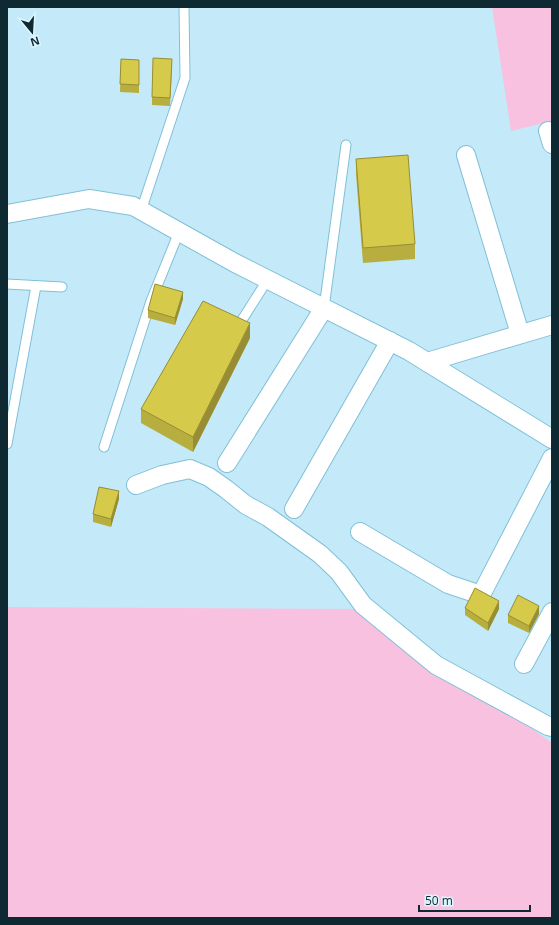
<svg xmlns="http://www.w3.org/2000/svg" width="559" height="925" viewBox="0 0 559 925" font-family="'Open Sans',sans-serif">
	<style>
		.green { fill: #f9c1e0 }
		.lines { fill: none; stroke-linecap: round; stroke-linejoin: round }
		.lane-casing { stroke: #80c0d8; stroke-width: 11 }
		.street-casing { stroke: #80c0d8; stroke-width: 20 }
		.lane { stroke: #fff; stroke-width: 9 }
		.street { stroke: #fff; stroke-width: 18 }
		.wall { fill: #b8ae40 }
		.shaded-wall { fill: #968d34 }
		.building { fill: #d6ca4b; stroke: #968d34 }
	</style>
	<rect width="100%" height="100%" fill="#c4eaf9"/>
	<g class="green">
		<path d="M 492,7 L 552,7 L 552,121 L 511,131 Z"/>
		<path d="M 7,607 L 365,609 L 552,743 L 552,918 L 7,918 Z"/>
	</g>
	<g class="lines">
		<g class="lane-casing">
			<g id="lane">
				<path d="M 141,211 L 185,78 L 184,7"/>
				<path d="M 7,284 L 62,287"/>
				<path d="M 324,308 L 346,145"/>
				<path d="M 242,320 L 268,279"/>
				<path d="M 7,444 L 36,286"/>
				<path d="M 104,447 L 151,301 L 179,232"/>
			</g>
		</g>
		<g class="street-casing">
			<g id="street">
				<path d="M 548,131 L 552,144"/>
				<path d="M 466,155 L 520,334"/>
				<path d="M 7,214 L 89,199 L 133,206 L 235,263 L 409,351 L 552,439"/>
				<path d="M 427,362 L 552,325"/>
				<path d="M 227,463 L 324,308"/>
				<path d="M 136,485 L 162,475 L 190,469 L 209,477 L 226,489 L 246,505 L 268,517 L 320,554 L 339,572 L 363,605 L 436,665 L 548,726 L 552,727"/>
				<path d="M 294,509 L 390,341"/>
				<path d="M 360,532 L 448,584 L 481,595 L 552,458"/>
				<path d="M 524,664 L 552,612"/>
			</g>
		</g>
		<use href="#lane" class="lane"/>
		<use href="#street" class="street"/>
	</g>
	<g class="wall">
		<path d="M 121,59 L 139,60 L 139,93 L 120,92 Z"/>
		<path d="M 172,67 L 170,106 L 152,105 L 152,97 Z"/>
		<path d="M 356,159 L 415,244 L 415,259 L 363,263 L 356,174 Z"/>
		<path d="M 183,299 L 175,325 L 148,318 L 148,310 Z"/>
		<path d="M 250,338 L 193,452 L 141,423 L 141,409 Z"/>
		<path d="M 119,499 L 111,527 L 93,522 L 93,514 Z"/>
		<path d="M 465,608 L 499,609 L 488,631 L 465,615 Z"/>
		<path d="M 539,614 L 529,633 L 508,623 L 508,615 Z"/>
	</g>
	<g class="shaded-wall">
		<path d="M 183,292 L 183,299 L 175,325 L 175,318 Z"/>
		<path d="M 250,323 L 250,338 L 193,452 L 193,437 Z"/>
		<path d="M 119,491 L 119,499 L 111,527 L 111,519 Z"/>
		<path d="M 499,601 L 499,609 L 488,631 L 488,623 Z"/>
		<path d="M 539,606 L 539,614 L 529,633 L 529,626 Z"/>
	</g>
	<g class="building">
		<path d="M 153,58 L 172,59 L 170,98 L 152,97 Z"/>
		<path d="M 121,59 L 139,60 L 139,85 L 120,84 Z"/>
		<path d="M 408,155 L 415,244 L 363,248 L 356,159 Z"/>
		<path d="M 155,284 L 183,292 L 175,318 L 148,310 Z"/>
		<path d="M 203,301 L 250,323 L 193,437 L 141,409 Z"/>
		<path d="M 99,487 L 119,491 L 111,519 L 93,514 Z"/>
		<path d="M 475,588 L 499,601 L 488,623 L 465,608 Z"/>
		<path d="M 518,595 L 539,606 L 529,626 L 508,615 Z"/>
	</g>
	<rect width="559" height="925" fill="none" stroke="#0e2932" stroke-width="16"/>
	<g transform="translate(32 32) rotate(162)" stroke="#dcf5ff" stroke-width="3" paint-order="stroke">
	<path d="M0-3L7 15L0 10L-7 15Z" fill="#0e2932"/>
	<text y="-6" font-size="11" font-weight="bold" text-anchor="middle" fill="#0e2932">N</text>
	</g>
	<path d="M419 905v6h111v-6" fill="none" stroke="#0e2932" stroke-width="2"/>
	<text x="425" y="905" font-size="12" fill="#0e2932" stroke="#dcf5ff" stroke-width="3" paint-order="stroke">50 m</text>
</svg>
